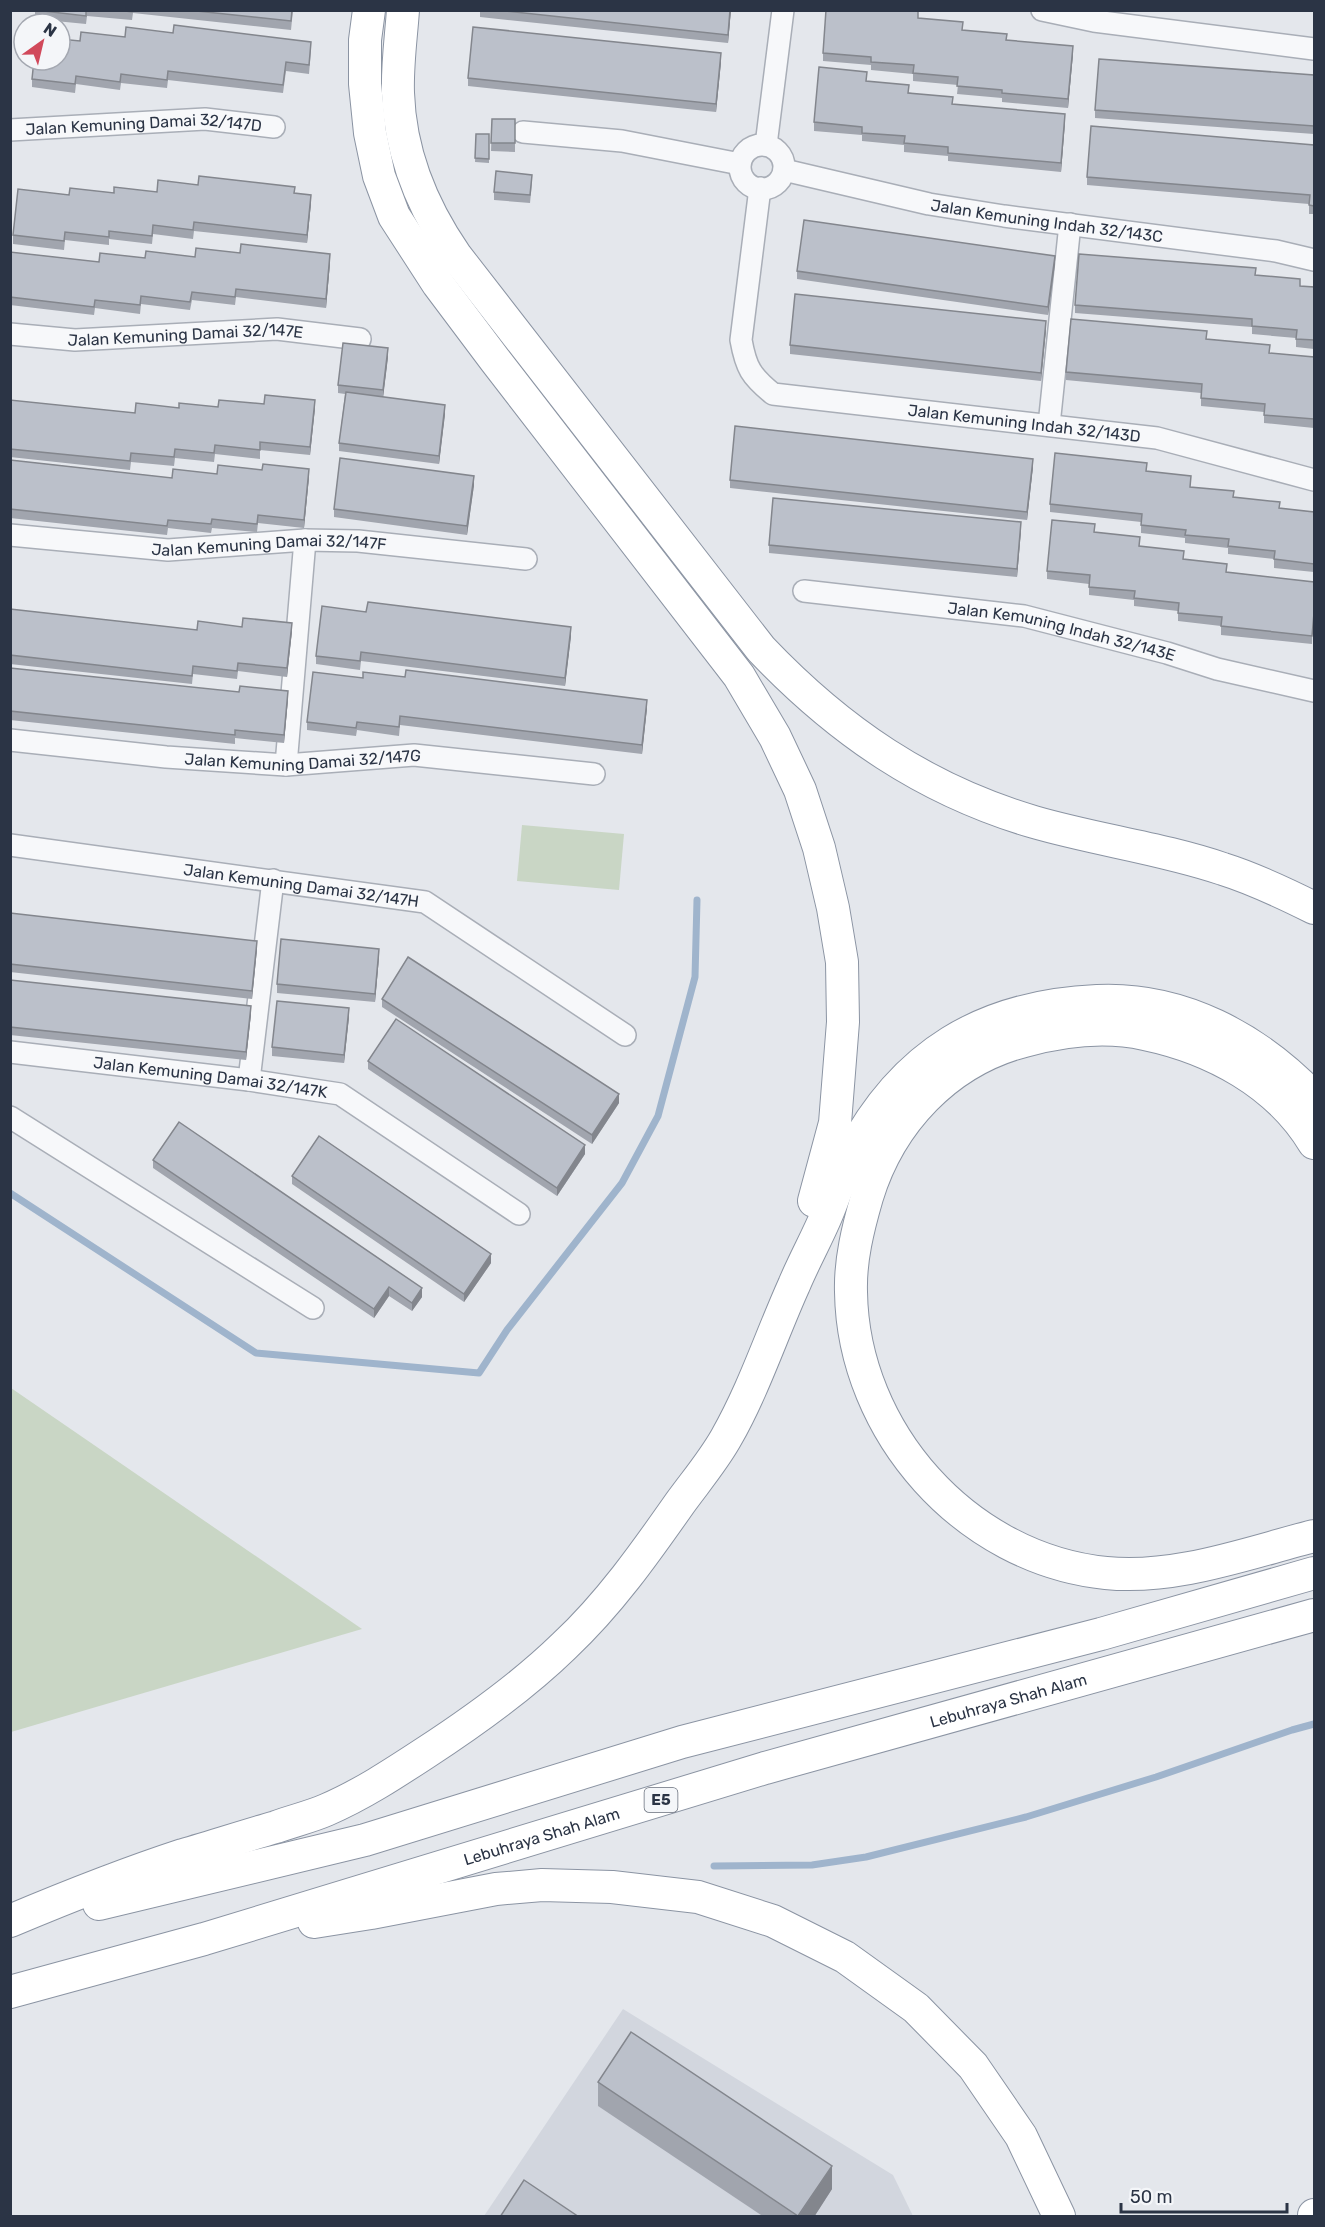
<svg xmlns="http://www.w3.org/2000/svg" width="1325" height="2227" viewBox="0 0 1325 2227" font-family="Rubik,sans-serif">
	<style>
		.built { fill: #d2d6de }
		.green { fill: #c9d6c5 }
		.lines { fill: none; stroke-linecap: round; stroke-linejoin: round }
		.stream { stroke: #9fb4cc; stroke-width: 7 }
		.minor-casing { stroke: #a9aeb7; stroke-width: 24 }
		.highway-casing { stroke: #8b94a3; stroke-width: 34 }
		.minor { stroke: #f7f8fa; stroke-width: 21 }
		.highway { stroke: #fff; stroke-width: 32 }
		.wall { fill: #a1a5ae }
		.shaded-wall { fill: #83868d }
		.building { fill: #bbc0ca; stroke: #83868d; stroke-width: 1.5 }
		.labels { text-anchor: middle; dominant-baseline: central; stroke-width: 4.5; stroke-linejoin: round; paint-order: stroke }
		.shield { fill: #f4f6f9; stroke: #676e7b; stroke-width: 1.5 }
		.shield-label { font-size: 15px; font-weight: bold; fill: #2b3445 }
		.street-label { font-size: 16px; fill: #2b3445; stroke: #f4f6f9 }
	</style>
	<rect width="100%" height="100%" fill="#e4e7ec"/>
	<path class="built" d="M 623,2009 L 893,2175 L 913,2216 L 484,2216 Z"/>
	<g class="green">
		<path d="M 522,825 L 624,834 L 619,890 L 517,881 Z"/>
		<path d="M 10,1388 L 11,1388 L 362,1629 L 11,1732 Z"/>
	</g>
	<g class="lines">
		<g class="stream">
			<path d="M 10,1193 L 256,1353 L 479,1373 L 507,1330 L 622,1183 L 658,1116 L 695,977 L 697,900"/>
			<path d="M 714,1866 L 812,1865 L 866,1857 L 1026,1817 L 1156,1777 L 1292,1730 L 1314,1724"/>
		</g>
		<g class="minor-casing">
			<g id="minor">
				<path d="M 1042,10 L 1094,21 L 1314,49"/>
				<path id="s1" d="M 10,130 L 205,119 L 274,127"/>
				<path d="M 523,132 L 622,141 L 740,164"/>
				<path d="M 766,145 L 783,10"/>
				<circle cx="762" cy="167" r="22"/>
				<path id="s2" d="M 784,170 L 929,204 L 1004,216 L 1276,251 L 1314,260"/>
				<path id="s3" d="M 760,188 L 741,340 C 746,368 751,376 773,394 L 1157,438 L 1314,480"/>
				<path id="s4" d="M 10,334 L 75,340 L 277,329 L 360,339"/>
				<path d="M 1049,425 L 1070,224"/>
				<path id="s5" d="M 10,535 L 168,550 L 305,540 L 358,541 L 526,559"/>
				<path id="s6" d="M 804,591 L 1024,616 L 1167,653 L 1217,669 L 1314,691"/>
				<path id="s7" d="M 10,740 L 166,757 L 286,765 L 414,755 L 594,774"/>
				<path d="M 286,765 L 305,540"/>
				<path id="s8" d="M 10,845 L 425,902 L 625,1035"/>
				<path id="s9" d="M 10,1052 L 249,1080 L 340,1094 L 519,1214"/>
				<path d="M 249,1080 L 273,880"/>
				<path d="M 10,1117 L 313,1308"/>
			</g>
		</g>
		<g class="highway-casing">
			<g id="highway">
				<path d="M 369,10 L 365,40 L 365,84 L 370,133 L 379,176 L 394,216 L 438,284 L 495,360 L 739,676 L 775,737 L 800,790 L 819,848 L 833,908 L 842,962 L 843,1022 L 835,1123 L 814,1201"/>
				<path d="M 403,10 C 401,38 397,66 398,93 C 400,153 422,207 456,256 L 761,649 C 839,731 925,790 1034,822 C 1096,840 1161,848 1223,869 C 1255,879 1284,893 1314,908"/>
				<path d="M 1314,1143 C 1278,1083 1212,1048 1145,1034 C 1105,1025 1064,1030 1024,1041 C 947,1061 890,1122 867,1197 C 858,1228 850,1260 851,1292 C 853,1432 966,1559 1106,1573 C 1176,1580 1247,1553 1314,1536"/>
				<path d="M 99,1904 L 365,1840 L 682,1742 L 1101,1634 L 1314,1573"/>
				<path d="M 10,1921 C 67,1897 125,1874 183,1855 C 214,1846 245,1836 276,1827 C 292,1821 310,1817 326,1810 C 361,1795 393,1774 425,1753 C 474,1721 522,1687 564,1646 C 609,1604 645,1553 680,1503 C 696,1481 713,1461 726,1438 C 754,1389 771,1336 794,1285 C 804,1261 817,1238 827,1214 C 835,1195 841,1175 850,1156 C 903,1054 983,1006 1097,1001 C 1181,997 1257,1038 1314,1098"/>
				<path d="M 314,1922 L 371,1913 L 496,1889 L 542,1885 L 612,1887 L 698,1897 L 773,1921 L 845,1957 L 916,2008 L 973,2066 L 1021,2136 L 1059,2216"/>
				<path id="s10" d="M 10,1992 L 204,1939 L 765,1768 L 1314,1615"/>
				<path d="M 1314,2216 L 1314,2215"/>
			</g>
		</g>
		<use href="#minor" class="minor"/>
		<use href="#highway" class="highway"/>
	</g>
	<g class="wall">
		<path d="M 35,10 L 293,10 L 291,30 L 133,13 L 132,20 L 87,16 L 86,24 L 35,19 Z"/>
		<path d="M 480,10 L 731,10 L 728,43 L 480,17 Z"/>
		<path d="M 918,18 L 963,30 L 1073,54 L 1068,108 L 1002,102 L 1002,98 L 957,94 L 958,85 L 913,81 L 913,74 L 871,70 L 871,65 L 823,61 L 823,53 Z"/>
		<path d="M 125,37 L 311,50 L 309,74 L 286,71 L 283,93 L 168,80 L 167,88 L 121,83 L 120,90 L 76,84 L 75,93 L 32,87 L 32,79 L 80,41 Z"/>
		<path d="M 721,62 L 716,112 L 468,86 L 468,78 Z"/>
		<path d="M 1314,75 L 1314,134 L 1095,118 L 1095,110 Z"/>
		<path d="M 867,81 L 953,104 L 1065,122 L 1061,172 L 948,161 L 948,156 L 904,152 L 904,145 L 862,141 L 862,135 L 814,131 L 814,122 Z"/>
		<path d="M 492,119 L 515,119 L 515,152 L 491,151 Z"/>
		<path d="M 476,134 L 489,134 L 489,163 L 475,162 Z"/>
		<path d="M 1314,154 L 1314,214 L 1309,214 L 1309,204 L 1087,185 L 1087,177 Z"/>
		<path d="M 532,183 L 530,203 L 494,200 L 494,192 Z"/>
		<path d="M 198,185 L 295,193 L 311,203 L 307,243 L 194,231 L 193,239 L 153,234 L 152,244 L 109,239 L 109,245 L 65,240 L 64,250 L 13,244 L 13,235 L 69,195 L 157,192 Z"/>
		<path d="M 10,252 L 99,262 L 145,258 L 195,257 L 240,253 L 330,263 L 326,308 L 236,297 L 235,305 L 192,300 L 190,310 L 141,304 L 140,314 L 95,308 L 94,315 L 10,305 Z"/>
		<path d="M 1055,264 L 1048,315 L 797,279 L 797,271 Z"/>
		<path d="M 1256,275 L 1300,286 L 1314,287 L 1314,349 L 1296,347 L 1296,338 L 1252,334 L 1252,327 L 1075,313 L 1075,305 Z"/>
		<path d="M 1046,330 L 1041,381 L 790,354 L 790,345 Z"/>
		<path d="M 1207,339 L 1270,353 L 1314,357 L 1314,428 L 1264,423 L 1264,412 L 1201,406 L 1201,393 L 1066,380 L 1066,372 Z"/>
		<path d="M 388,357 L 383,397 L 445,414 L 439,464 L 339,451 L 339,443 L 345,394 L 338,393 L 338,385 Z"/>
		<path d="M 10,400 L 135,413 L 179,408 L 218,407 L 264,404 L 315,408 L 310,455 L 260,450 L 260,459 L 215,454 L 214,462 L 175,458 L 174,466 L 131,462 L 130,470 L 10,457 Z"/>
		<path d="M 10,460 L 172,478 L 217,474 L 309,477 L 304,528 L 258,523 L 257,532 L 212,528 L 211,533 L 168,528 L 167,535 L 10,518 Z"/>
		<path d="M 1033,467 L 1027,520 L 730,488 L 730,480 Z"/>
		<path d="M 1147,471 L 1191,487 L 1234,498 L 1280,508 L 1314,512 L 1314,572 L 1274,568 L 1274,559 L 1228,554 L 1228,548 L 1185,543 L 1185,538 L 1141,533 L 1141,522 L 1050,512 L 1050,504 Z"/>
		<path d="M 474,485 L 467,535 L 334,517 L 334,509 Z"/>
		<path d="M 1021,530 L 1017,577 L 769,553 L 769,545 Z"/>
		<path d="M 1095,532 L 1227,572 L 1314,582 L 1312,644 L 1221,635 L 1221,626 L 1178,621 L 1178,611 L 1134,606 L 1134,600 L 1089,595 L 1089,584 L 1047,579 L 1047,571 Z"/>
		<path d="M 10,609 L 197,630 L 242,627 L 292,631 L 287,677 L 238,671 L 237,679 L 193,674 L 192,684 L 10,664 Z"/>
		<path d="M 571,636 L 565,686 L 361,661 L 360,670 L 316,664 L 316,656 Z"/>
		<path d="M 10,668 L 288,699 L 284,743 L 235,738 L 235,744 L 10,720 Z"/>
		<path d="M 363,678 L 647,708 L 642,754 L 400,725 L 399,736 L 357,730 L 356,736 L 307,730 L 307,722 Z"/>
		<path d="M 10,913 L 257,949 L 252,999 L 10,972 Z"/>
		<path d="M 379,957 L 375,1002 L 277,993 L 277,984 Z"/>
		<path d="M 10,980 L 251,1014 L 246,1060 L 10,1035 Z"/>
		<path d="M 382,999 L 619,1103 L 592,1144 L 382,1007 Z"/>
		<path d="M 349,1017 L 344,1063 L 272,1056 L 272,1047 Z"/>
		<path d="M 368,1061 L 585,1154 L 557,1196 L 368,1069 Z"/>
		<path d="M 153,1160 L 422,1297 L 412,1311 L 389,1296 L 374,1318 L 153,1168 Z"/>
		<path d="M 292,1176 L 491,1263 L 464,1302 L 292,1184 Z"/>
		<path d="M 598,2082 L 832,2189 L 814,2217 L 764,2217 L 598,2106 Z"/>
	</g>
	<g class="shaded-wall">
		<path d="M 730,10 L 731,10 L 728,43 L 728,35 Z"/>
		<path d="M 1073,46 L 1073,54 L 1068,108 L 1068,99 Z"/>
		<path d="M 721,53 L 721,62 L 716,112 L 716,104 Z"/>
		<path d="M 1065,114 L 1065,122 L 1061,172 L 1061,163 Z"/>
		<path d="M 311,195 L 311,203 L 307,243 L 307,235 Z"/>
		<path d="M 330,254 L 330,263 L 326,308 L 326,299 Z"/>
		<path d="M 1055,256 L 1055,264 L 1048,315 L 1048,307 Z"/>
		<path d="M 1046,321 L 1046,330 L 1041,381 L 1041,373 Z"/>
		<path d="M 388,348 L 388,357 L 383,398 L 383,390 Z"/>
		<path d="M 315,400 L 315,408 L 310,455 L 310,447 Z"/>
		<path d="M 445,405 L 445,414 L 439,464 L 439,456 Z"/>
		<path d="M 1033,459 L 1033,467 L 1027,520 L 1027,512 Z"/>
		<path d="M 309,469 L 309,477 L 304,528 L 304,520 Z"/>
		<path d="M 474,476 L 474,485 L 467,535 L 467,526 Z"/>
		<path d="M 1021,522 L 1021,530 L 1017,577 L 1017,569 Z"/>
		<path d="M 292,623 L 292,631 L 287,677 L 287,668 Z"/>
		<path d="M 571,627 L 571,636 L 565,686 L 565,678 Z"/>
		<path d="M 288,691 L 288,699 L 284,743 L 284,735 Z"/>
		<path d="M 647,700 L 647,708 L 642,754 L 642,745 Z"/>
		<path d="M 257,941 L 257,949 L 252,999 L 252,991 Z"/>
		<path d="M 379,949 L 379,957 L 375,1002 L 375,994 Z"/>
		<path d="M 251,1006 L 251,1014 L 246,1060 L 246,1052 Z"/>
		<path d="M 349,1008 L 349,1017 L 344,1063 L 344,1055 Z"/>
		<path d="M 619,1094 L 619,1103 L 592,1144 L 592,1135 Z"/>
		<path d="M 585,1145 L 585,1154 L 557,1196 L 557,1188 Z"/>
		<path d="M 491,1254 L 491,1263 L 464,1302 L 464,1294 Z"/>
		<path d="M 389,1287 L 389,1296 L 374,1318 L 374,1309 Z"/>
		<path d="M 422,1288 L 422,1297 L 412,1311 L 412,1303 Z"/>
		<path d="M 832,2166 L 832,2189 L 814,2217 L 798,2217 Z"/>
	</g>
	<g class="building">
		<path d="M 35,10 L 86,10 L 86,16 Z"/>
		<path d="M 117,10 L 132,10 L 132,12 Z"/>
		<path d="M 187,10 L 292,10 L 291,21 Z"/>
		<path d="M 496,10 L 730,10 L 728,35 Z"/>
		<path d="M 826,10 L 918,11 L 918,18 L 963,22 L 962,30 L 1007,34 L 1006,40 L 1073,46 L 1068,99 L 1002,93 L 1002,90 L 957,86 L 958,77 L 913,73 L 914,65 L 871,62 L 871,57 L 823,53 Z"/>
		<path d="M 174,25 L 311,42 L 309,65 L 286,62 L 283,85 L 168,71 L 167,80 L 121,74 L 120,82 L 76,76 L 75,84 L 32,79 L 34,60 L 60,60 L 60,39 L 80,41 L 81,32 L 125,37 L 126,27 L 173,33 Z"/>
		<path d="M 473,27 L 721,53 L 716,104 L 468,78 Z"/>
		<path d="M 1099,59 L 1314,75 L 1314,126 L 1095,110 Z"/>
		<path d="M 819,67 L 867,72 L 866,81 L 909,85 L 908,93 L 953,97 L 952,104 L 1065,114 L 1061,163 L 948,153 L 948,147 L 904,143 L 905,136 L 862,133 L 862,127 L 814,122 Z"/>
		<path d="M 492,119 L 515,119 L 515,143 L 491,143 Z"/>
		<path d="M 1091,126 L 1314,145 L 1314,206 L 1309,205 L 1310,195 L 1087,177 Z"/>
		<path d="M 476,134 L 489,134 L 489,159 L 475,158 Z"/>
		<path d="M 496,171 L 532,175 L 530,195 L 494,192 Z"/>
		<path d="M 199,176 L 295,187 L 294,193 L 311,195 L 307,235 L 194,222 L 193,230 L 153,225 L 152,236 L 109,231 L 109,237 L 65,232 L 64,241 L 13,235 L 18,189 L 69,195 L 70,188 L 114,193 L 114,187 L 157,192 L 158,180 L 198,185 Z"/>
		<path d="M 804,220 L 1055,256 L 1048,307 L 797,271 Z"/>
		<path d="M 241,244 L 330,254 L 326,299 L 236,289 L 235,297 L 192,292 L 190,302 L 141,296 L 140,305 L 95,300 L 94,307 L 10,297 L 10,252 L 99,262 L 100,253 L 145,258 L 146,251 L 195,257 L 196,248 L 240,253 Z"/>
		<path d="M 1079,254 L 1256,268 L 1255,275 L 1300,279 L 1300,286 L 1314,287 L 1314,340 L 1296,339 L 1297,330 L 1252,326 L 1252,319 L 1075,305 Z"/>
		<path d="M 795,294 L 1046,321 L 1041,373 L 790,345 Z"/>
		<path d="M 1071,319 L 1207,331 L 1206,339 L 1270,345 L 1269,353 L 1314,357 L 1314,419 L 1264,415 L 1265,404 L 1201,398 L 1202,384 L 1066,372 Z"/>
		<path d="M 343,343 L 388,348 L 383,390 L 338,385 Z"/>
		<path d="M 346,392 L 445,405 L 439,456 L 339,443 Z"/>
		<path d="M 265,395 L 315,400 L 310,447 L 260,442 L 260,450 L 215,445 L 214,453 L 175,449 L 174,457 L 131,453 L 130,461 L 10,449 L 10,400 L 135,413 L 136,403 L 179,408 L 179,403 L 218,407 L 219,400 L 264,404 Z"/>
		<path d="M 735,426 L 1033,459 L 1027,512 L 730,480 Z"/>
		<path d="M 1055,453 L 1147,463 L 1146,471 L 1191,476 L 1190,487 L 1234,491 L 1233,497 L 1280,502 L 1279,508 L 1314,512 L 1314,564 L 1274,559 L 1275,551 L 1228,546 L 1229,539 L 1185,535 L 1186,530 L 1141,525 L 1142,514 L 1050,504 Z"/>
		<path d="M 340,458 L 474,476 L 467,526 L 334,509 Z"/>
		<path d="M 10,460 L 172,478 L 173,469 L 217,474 L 218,465 L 262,470 L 263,464 L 309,469 L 304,520 L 258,515 L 257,524 L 212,519 L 211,524 L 168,520 L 167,526 L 10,509 Z"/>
		<path d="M 773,498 L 1021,522 L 1017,569 L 769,545 Z"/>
		<path d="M 1052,520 L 1095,524 L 1094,532 L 1140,537 L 1139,546 L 1184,551 L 1183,559 L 1227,564 L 1226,572 L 1314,582 L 1314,613 L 1312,636 L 1221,626 L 1222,617 L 1178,613 L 1179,603 L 1134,598 L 1135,591 L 1089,587 L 1090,575 L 1047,571 Z"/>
		<path d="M 368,602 L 571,627 L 565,678 L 361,652 L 360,661 L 316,656 L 322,606 L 366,612 Z"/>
		<path d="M 10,609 L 197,630 L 198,621 L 242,627 L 243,618 L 292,623 L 287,668 L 238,663 L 237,671 L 193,666 L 192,676 L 10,655 Z"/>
		<path d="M 10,668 L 239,692 L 240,686 L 288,691 L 284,735 L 235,730 L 235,735 L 10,711 Z"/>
		<path d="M 406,670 L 647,700 L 642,745 L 400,716 L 399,727 L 357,722 L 356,728 L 307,722 L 313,672 L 363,678 L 363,672 L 405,677 Z"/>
		<path d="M 10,913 L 257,941 L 252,991 L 10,964 Z"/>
		<path d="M 281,939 L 379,949 L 375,994 L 277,984 Z"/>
		<path d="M 408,957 L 619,1094 L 592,1135 L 382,999 Z"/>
		<path d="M 10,980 L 251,1006 L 246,1052 L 10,1027 Z"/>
		<path d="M 277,1001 L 349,1008 L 344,1055 L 272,1047 Z"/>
		<path d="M 396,1019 L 585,1145 L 557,1188 L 368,1061 Z"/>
		<path d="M 179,1122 L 422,1288 L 412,1303 L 389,1287 L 374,1309 L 153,1160 Z"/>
		<path d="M 319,1136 L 491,1254 L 464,1294 L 292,1176 Z"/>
		<path d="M 631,2032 L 832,2166 L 798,2216 L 598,2082 Z"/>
		<path d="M 524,2180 L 579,2217 L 500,2217 Z"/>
	</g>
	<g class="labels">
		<rect class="shield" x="644.5" y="1788" width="33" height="24" rx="4.5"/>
		<g class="shield-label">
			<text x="661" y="1800">E5</text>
		</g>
		<g class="street-label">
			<text stroke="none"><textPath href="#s1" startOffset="134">Jalan Kemuning Damai 32/147D</textPath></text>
			<text stroke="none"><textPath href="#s2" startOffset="268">Jalan Kemuning Indah 32/143C</textPath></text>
			<text stroke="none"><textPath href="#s4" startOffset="176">Jalan Kemuning Damai 32/147E</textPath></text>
			<text stroke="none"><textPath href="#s3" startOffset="471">Jalan Kemuning Indah 32/143D</textPath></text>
			<text stroke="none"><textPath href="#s5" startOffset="260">Jalan Kemuning Damai 32/147F</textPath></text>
			<text stroke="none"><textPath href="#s6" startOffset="261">Jalan Kemuning Indah 32/143E</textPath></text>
			<text stroke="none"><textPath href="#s7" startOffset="294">Jalan Kemuning Damai 32/147G</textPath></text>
			<text stroke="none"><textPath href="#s8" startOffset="294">Jalan Kemuning Damai 32/147H</textPath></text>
			<text stroke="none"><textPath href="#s9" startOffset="202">Jalan Kemuning Damai 32/147K</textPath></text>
			<text stroke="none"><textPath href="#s10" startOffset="1040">Lebuhraya Shah Alam</textPath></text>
			<text stroke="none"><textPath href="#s10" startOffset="554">Lebuhraya Shah Alam</textPath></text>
		</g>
	</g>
	<rect width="1325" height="2227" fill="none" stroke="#2b3445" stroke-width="24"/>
	<g transform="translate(42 42) rotate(34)"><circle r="28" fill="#f4f6f9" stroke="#a4a8b1" stroke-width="1.5"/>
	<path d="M0-4.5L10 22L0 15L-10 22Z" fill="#d1495b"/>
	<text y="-9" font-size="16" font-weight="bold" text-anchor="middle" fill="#2b3445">N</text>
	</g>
	<path d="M1121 2203v9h166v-9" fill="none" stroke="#2b3445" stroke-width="3"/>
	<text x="1130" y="2203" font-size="18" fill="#2b3445" stroke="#f4f6f9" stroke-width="4.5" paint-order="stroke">50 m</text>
</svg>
